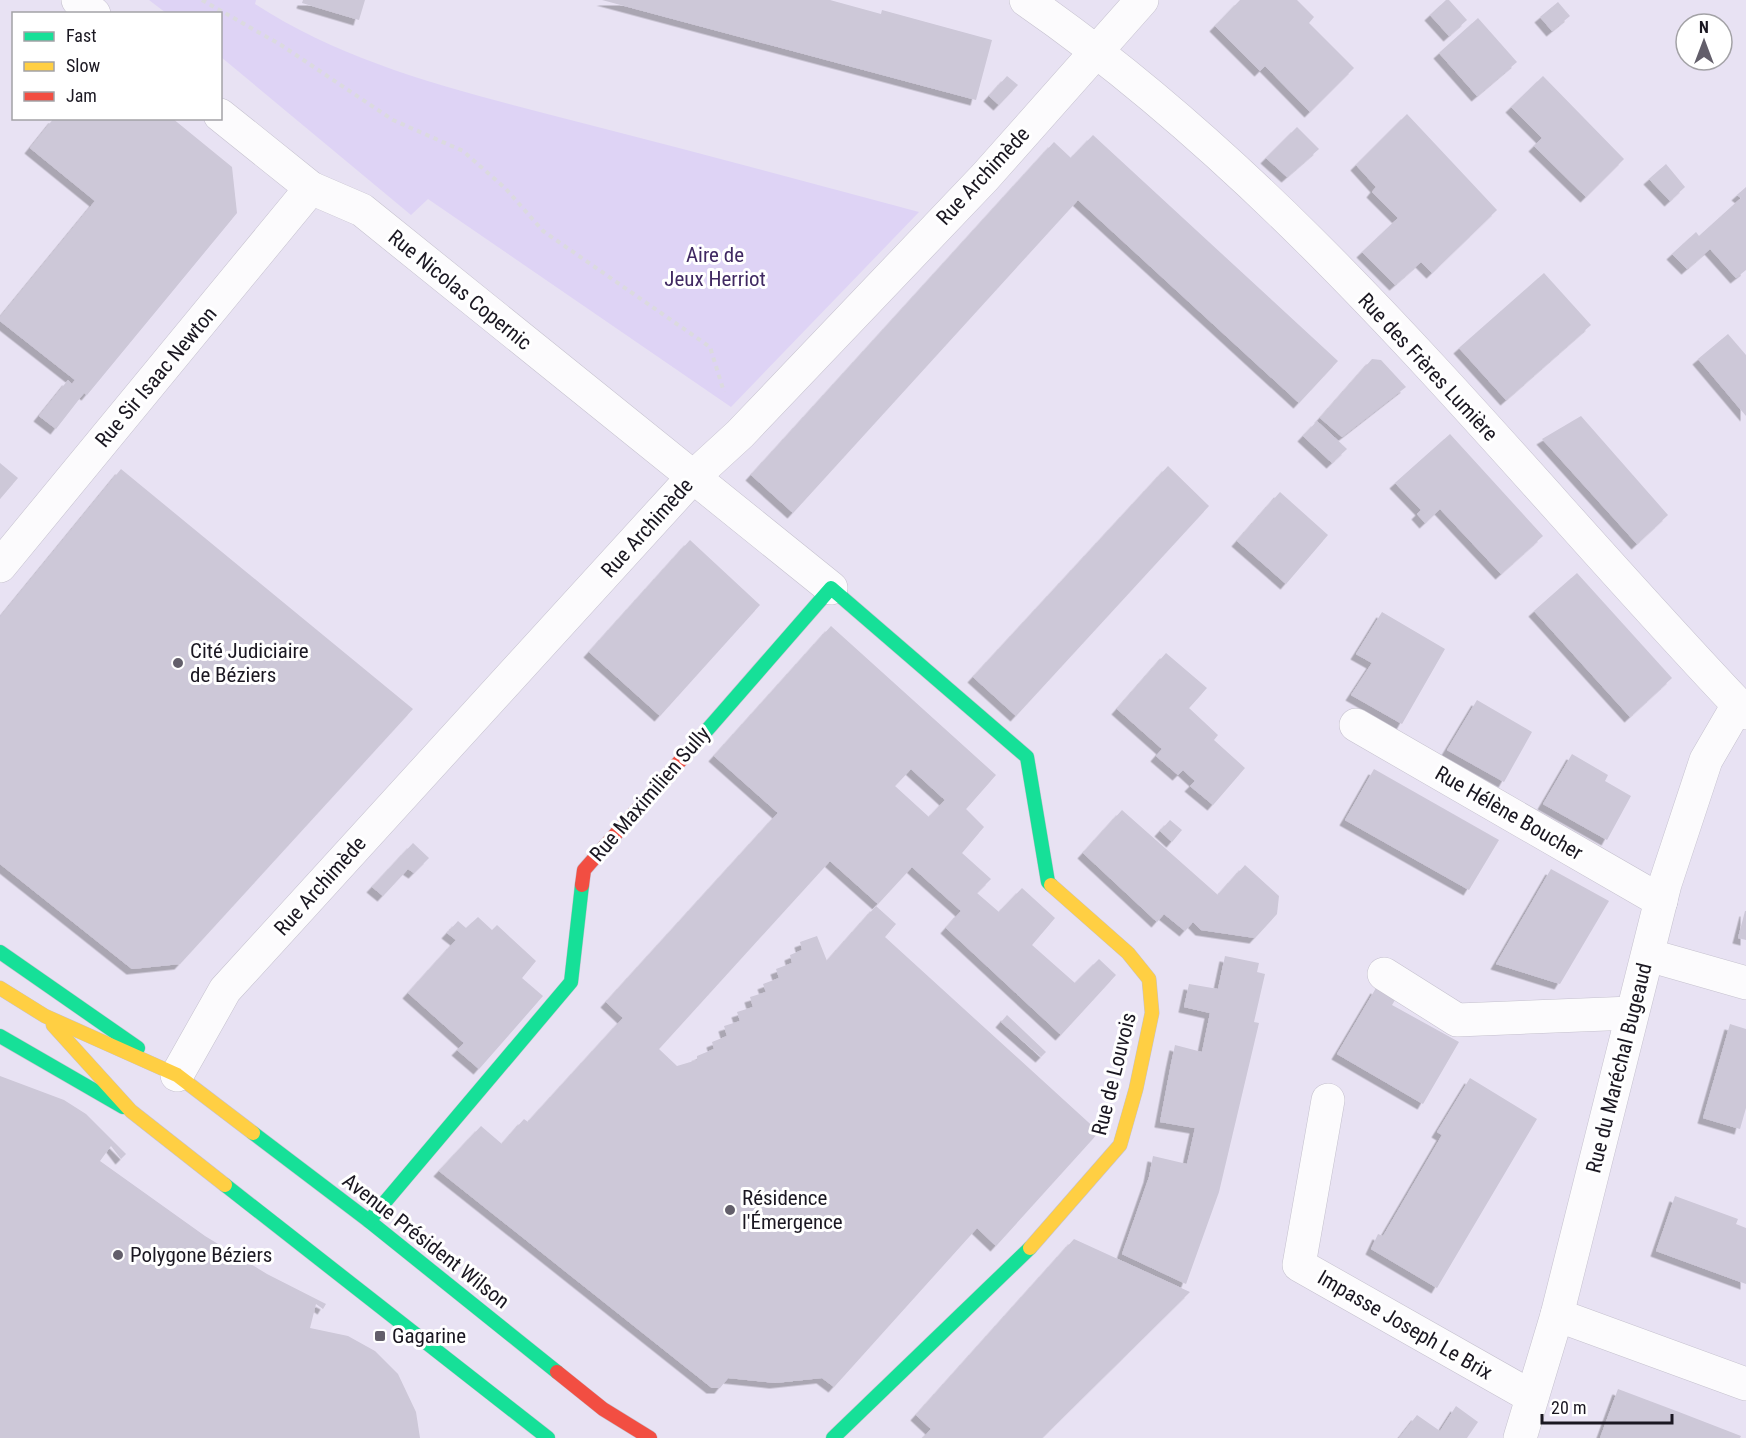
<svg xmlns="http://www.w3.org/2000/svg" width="1746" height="1438" viewBox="0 0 1746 1438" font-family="'Roboto Condensed',sans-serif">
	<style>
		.green { fill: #ded3f5 }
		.building { fill: #cdc8d8; fill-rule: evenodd; filter: url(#shadow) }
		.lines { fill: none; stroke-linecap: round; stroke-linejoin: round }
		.street-casing { stroke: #c5c1ce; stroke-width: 34 }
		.fast-casing { stroke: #c5c1ce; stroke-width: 15 }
		.slow-casing { stroke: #c5c1ce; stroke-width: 15 }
		.jam-casing { stroke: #c5c1ce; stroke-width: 15 }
		.path { stroke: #dbdadf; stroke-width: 4; stroke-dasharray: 4.5 4.5; stroke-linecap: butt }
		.street { stroke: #fcfbfd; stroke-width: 33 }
		.fast { stroke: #16e098; stroke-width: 14 }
		.slow { stroke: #ffcf43; stroke-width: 14 }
		.jam { stroke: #f24e42; stroke-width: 14 }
		.poi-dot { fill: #625e6a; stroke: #fff; stroke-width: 2 }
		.labels { text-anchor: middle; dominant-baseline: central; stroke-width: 6; stroke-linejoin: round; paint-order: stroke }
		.street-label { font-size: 21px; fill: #1a1721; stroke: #fff }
		.park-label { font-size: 21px; fill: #402962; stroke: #fff }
		.poi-label { font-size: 21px; fill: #1a1721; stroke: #fff; text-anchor: start }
	</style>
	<defs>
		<filter id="shadow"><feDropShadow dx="-5.5" dy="5.5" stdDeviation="0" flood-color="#0004"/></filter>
	</defs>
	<rect width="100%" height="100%" fill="#e8e2f3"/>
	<path class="green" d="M 149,0 L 256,0 L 255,4 C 355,69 476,95 590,125 C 700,153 810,183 919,212 L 731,407 L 428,199 L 411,215 L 221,57 L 220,14 L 166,13 Z"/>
	<g class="building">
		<path d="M 303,0 L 365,0 L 359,20 L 302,3 Z"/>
		<path d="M 602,0 L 830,0 L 881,14 L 882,10 L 992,40 L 976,100 Z"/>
		<path d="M 1240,0 L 1297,0 L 1314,17 L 1309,23 L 1354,68 L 1310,112 L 1265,66 L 1260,71 L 1215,26 Z"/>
		<path d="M 1446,0 L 1449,0 L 1467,20 L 1449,36 L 1430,15 Z"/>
		<path d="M 1558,2 L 1570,16 L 1552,31 L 1540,17 Z"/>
		<path d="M 1478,18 L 1517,62 L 1477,96 L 1439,53 Z"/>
		<path d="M 1007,76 L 1018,85 L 999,105 L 989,96 Z"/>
		<path d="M 1543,76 L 1624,159 L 1586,197 L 1534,146 L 1542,138 L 1511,107 Z"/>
		<path d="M 1407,114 L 1497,210 L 1432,273 L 1421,262 L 1395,285 L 1362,252 L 1398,218 L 1372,192 L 1376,187 L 1356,165 Z"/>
		<path d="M 54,118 L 172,118 L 232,167 L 237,213 L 87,395 L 84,393 L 56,429 L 39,416 L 68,380 L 72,384 L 75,380 L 0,321 L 0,317 L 95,201 L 30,148 Z"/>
		<path d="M 1297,127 L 1319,149 L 1287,177 L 1266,158 Z"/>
		<path d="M 1093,135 L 1338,361 L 1299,403 L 1078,200 L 793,513 L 751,475 L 1054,142 L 1071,158 Z"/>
		<path d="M 1666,164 L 1685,187 L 1670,201 L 1649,179 Z"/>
		<path d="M 1746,187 L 1746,270 L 1736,278 L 1710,249 L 1687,269 L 1672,254 L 1696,232 L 1699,236 L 1741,198 L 1737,195 Z"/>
		<path d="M 1544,273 L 1591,325 L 1506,400 L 1459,348 Z"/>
		<path d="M 1728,334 L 1746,355 L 1746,416 L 1698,359 Z"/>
		<path d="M 1372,359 L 1381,360 L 1406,387 L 1342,437 L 1320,418 Z"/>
		<path d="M 1581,416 L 1668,515 L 1637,544 L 1542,439 Z"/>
		<path d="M 1317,421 L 1347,449 L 1332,463 L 1303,436 Z"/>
		<path d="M 1450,434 L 1543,536 L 1501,574 L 1440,509 L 1425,523 L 1417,514 L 1421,510 L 1395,483 Z"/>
		<path d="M 0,463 L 18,478 L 0,499 Z"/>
		<path d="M 1168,466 L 1209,506 L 1016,716 L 973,677 Z"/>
		<path d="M 121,469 L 413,709 L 180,964 L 132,969 L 0,864 L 0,617 Z"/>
		<path d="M 1280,492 L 1328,535 L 1286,584 L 1237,541 Z"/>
		<path d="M 690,540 L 760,605 L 660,716 L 589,652 Z"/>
		<path d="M 1577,573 L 1672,678 L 1630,717 L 1534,611 Z"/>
		<path d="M 1382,612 L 1445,649 L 1402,724 L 1351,695 L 1372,663 L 1356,654 Z"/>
		<path d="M 831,626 L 996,775 L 966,809 L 984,827 L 962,853 L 991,879 L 977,893 L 999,912 L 1022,888 L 1055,918 L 1032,945 L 1075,983 L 1099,959 L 1116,975 L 1061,1035 L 946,928 L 961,911 L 912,867 L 878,904 L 830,861 L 659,1049 L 677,1066 L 697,1060 L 697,1056 L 714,1049 L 712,1042 L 727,1036 L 724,1026 L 740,1021 L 737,1012 L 753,1007 L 750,997 L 766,992 L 763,984 L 779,978 L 776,969 L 792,963 L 790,955 L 802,950 L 800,942 L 817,936 L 827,961 L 876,906 L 896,924 L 885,937 L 1099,1132 L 996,1246 L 977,1228 L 834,1387 L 822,1378 L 775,1383 L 728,1378 L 720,1388 L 712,1388 L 439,1171 L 481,1126 L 502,1144 L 524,1119 L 528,1122 L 623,1018 L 606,1002 L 778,813 L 714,756 ZM 911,769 L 945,800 L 929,817 L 895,786 Z"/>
		<path d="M 1166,653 L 1207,688 L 1189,708 L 1218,735 L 1214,740 L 1245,768 L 1213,805 L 1190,786 L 1195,781 L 1183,770 L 1178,775 L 1156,756 L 1162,749 L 1117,709 Z"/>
		<path d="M 1477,700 L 1532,732 L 1504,782 L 1447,750 Z"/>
		<path d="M 1572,754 L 1608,775 L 1605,781 L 1631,796 L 1607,840 L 1543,804 Z"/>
		<path d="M 1374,769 L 1499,840 L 1469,890 L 1345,820 Z"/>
		<path d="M 1122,810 L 1218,895 L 1245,865 L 1279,896 L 1277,914 L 1255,938 L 1201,930 L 1193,922 L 1185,931 L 1164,914 L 1157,922 L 1083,853 Z"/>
		<path d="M 1170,820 L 1182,830 L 1172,842 L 1160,831 Z"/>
		<path d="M 413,843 L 429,858 L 414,873 L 408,869 L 383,896 L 372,887 Z"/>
		<path d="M 1551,869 L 1609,901 L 1560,984 L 1496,964 Z"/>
		<path d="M 1745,911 L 1746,911 L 1746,940 L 1738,938 Z"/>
		<path d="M 478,917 L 492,930 L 497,925 L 536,961 L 522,978 L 543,996 L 479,1069 L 457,1050 L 464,1043 L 408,993 L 456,940 L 447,933 L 458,921 L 466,928 Z"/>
		<path d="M 1225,956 L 1259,963 L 1257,972 L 1265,974 L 1254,1022 L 1259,1023 L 1219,1192 L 1186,1284 L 1122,1254 L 1149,1177 L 1153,1156 L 1187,1164 L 1195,1128 L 1160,1122 L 1171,1064 L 1175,1045 L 1202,1052 L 1210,1013 L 1184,1007 L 1189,984 L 1218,989 Z"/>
		<path d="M 1376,988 L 1395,1000 L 1392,1005 L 1459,1042 L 1423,1104 L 1337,1054 Z"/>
		<path d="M 1007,1015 L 1046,1052 L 1041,1057 L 1001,1022 Z"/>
		<path d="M 1730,1024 L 1746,1029 L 1746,1108 L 1740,1129 L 1703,1118 Z"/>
		<path d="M 0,1076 L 64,1100 L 86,1114 L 126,1154 L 121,1159 L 111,1146 L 100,1161 L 205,1236 L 267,1274 L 326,1304 L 323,1309 L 316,1304 L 310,1328 L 348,1336 L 375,1351 L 398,1374 L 416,1412 L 420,1438 L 0,1438 Z"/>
		<path d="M 1470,1078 L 1537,1119 L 1437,1288 L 1371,1249 L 1378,1234 L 1383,1236 L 1442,1135 L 1437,1132 Z"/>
		<path d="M 1675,1196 L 1738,1219 L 1736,1224 L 1746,1228 L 1746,1284 L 1656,1251 Z"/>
		<path d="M 1074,1239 L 1190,1292 L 1042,1438 L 923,1438 L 931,1429 L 916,1415 Z"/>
		<path d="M 1618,1389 L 1679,1412 L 1741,1436 L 1740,1438 L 1600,1438 Z"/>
		<path d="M 1456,1406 L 1478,1422 L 1467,1438 L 1399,1438 L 1417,1415 L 1440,1431 Z"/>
	</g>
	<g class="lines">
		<g class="street-casing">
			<g id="street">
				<path d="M 78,0 L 94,14"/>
				<path d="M 1026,0 C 1306,194 1513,469 1746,713"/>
				<path d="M 220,115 L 311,188 L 362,210 L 831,588"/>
				<path d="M 0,566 L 311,188"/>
				<path d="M 1356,725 L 1661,901"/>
				<path d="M 1648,955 L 1746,983"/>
				<path d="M 1384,974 L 1457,1020 L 1632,1013"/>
				<path d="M 177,1075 L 225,990 L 692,478 L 740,434 L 985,177 L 1142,0"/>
				<path d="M 1328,1100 L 1299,1265 L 1532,1397"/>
				<path d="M 1557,1315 L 1746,1384"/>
				<path d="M 1520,1438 L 1557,1315 L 1665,884 L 1706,760 L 1738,705"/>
			</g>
		</g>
		<g class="fast-casing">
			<g id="fast">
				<path d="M 694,745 L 831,588 L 1027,757 L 1048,882 L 1051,885"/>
				<path d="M 0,952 L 138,1048"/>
				<path d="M 0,1036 L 123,1107"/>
				<path d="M 253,1133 L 369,1221 L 557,1372"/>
				<path d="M 225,1185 L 548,1438"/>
				<path d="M 369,1221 L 571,982 L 582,885"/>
				<path d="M 833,1438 L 1030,1248"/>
			</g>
		</g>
		<g class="slow-casing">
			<g id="slow">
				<path d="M 0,988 L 45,1016 L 177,1075 L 253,1133"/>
				<path d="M 53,1025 L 131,1111 L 225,1185"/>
				<path d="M 1030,1248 L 1120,1145 L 1136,1089 L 1152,1013 L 1149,979 L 1128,953 L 1051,885"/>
			</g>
		</g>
		<g class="jam-casing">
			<g id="jam">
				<path d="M 582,885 L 584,870 L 694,745"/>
				<path d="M 557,1372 L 603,1409 L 650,1438"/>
			</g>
		</g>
		<path class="path" d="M 202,0 L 281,45 L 393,120 L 463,151 L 506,189 L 543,231 L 710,347 L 724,392"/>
		<use href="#street" class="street"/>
		<use href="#fast" class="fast"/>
		<use href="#slow" class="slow"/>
		<use href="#jam" class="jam"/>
	</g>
	<g class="poi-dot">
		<circle cx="178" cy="663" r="6"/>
		<circle cx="730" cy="1210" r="6"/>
		<circle cx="118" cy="1255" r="6"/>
		<rect x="374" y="1330" width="12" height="12" rx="3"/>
	</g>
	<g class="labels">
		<g class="street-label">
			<text transform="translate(983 176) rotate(-47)">Rue Archimède</text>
			<text transform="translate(460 290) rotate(39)">Rue Nicolas Copernic</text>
			<text transform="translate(1428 367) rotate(47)">Rue des Frères Lumière</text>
			<text transform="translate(156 377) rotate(-50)">Rue Sir Isaac Newton</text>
			<text transform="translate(647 528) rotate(-48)">Rue Archimède</text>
			<text transform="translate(650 794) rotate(-49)">Rue Maximilien Sully</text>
			<text transform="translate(1509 813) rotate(30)">Rue Hélène Boucher</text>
			<text transform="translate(320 886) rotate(-48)">Rue Archimède</text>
			<text transform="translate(1619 1068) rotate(-76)">Rue du Maréchal Bugeaud</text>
			<text transform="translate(1114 1074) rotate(-76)">Rue de Louvois</text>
			<text transform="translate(426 1241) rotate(38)">Avenue Président Wilson</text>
			<text transform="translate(1405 1325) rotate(30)">Impasse Joseph Le Brix</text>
		</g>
		<g class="park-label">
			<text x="715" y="255">Aire de<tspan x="715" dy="24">Jeux Herriot</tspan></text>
		</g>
		<g class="poi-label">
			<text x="190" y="651">Cité Judiciaire<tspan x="190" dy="24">de Béziers</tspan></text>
			<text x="742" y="1198">Résidence<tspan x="742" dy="24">l'Émergence</tspan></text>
			<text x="130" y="1255">Polygone Béziers</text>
			<text x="392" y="1336">Gagarine</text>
		</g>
	</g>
	<rect x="12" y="12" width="210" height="108" fill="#ffffff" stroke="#a3a2a6" stroke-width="1.5"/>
	<rect x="24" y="32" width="30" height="9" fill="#16e098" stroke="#a3a2a6" stroke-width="1.5"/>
	<text x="66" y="42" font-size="18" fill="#1a1721">Fast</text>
	<rect x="24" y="62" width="30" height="9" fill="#ffcf43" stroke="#a3a2a6" stroke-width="1.5"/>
	<text x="66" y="72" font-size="18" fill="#1a1721">Slow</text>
	<rect x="24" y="92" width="30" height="9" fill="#f24e42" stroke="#a3a2a6" stroke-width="1.5"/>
	<text x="66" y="102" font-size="18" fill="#1a1721">Jam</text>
	<g transform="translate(1704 42)"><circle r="28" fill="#ffffff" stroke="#a3a2a6" stroke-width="1.5"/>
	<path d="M0-4.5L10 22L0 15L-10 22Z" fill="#625e6a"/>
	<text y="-9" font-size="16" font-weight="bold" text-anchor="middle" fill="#1a1721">N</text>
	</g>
	<path d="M1542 1414v9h130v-9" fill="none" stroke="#1a1721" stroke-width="3"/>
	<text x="1551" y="1414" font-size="18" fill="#1a1721" stroke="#ffffff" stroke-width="4.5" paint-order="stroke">20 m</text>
</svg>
